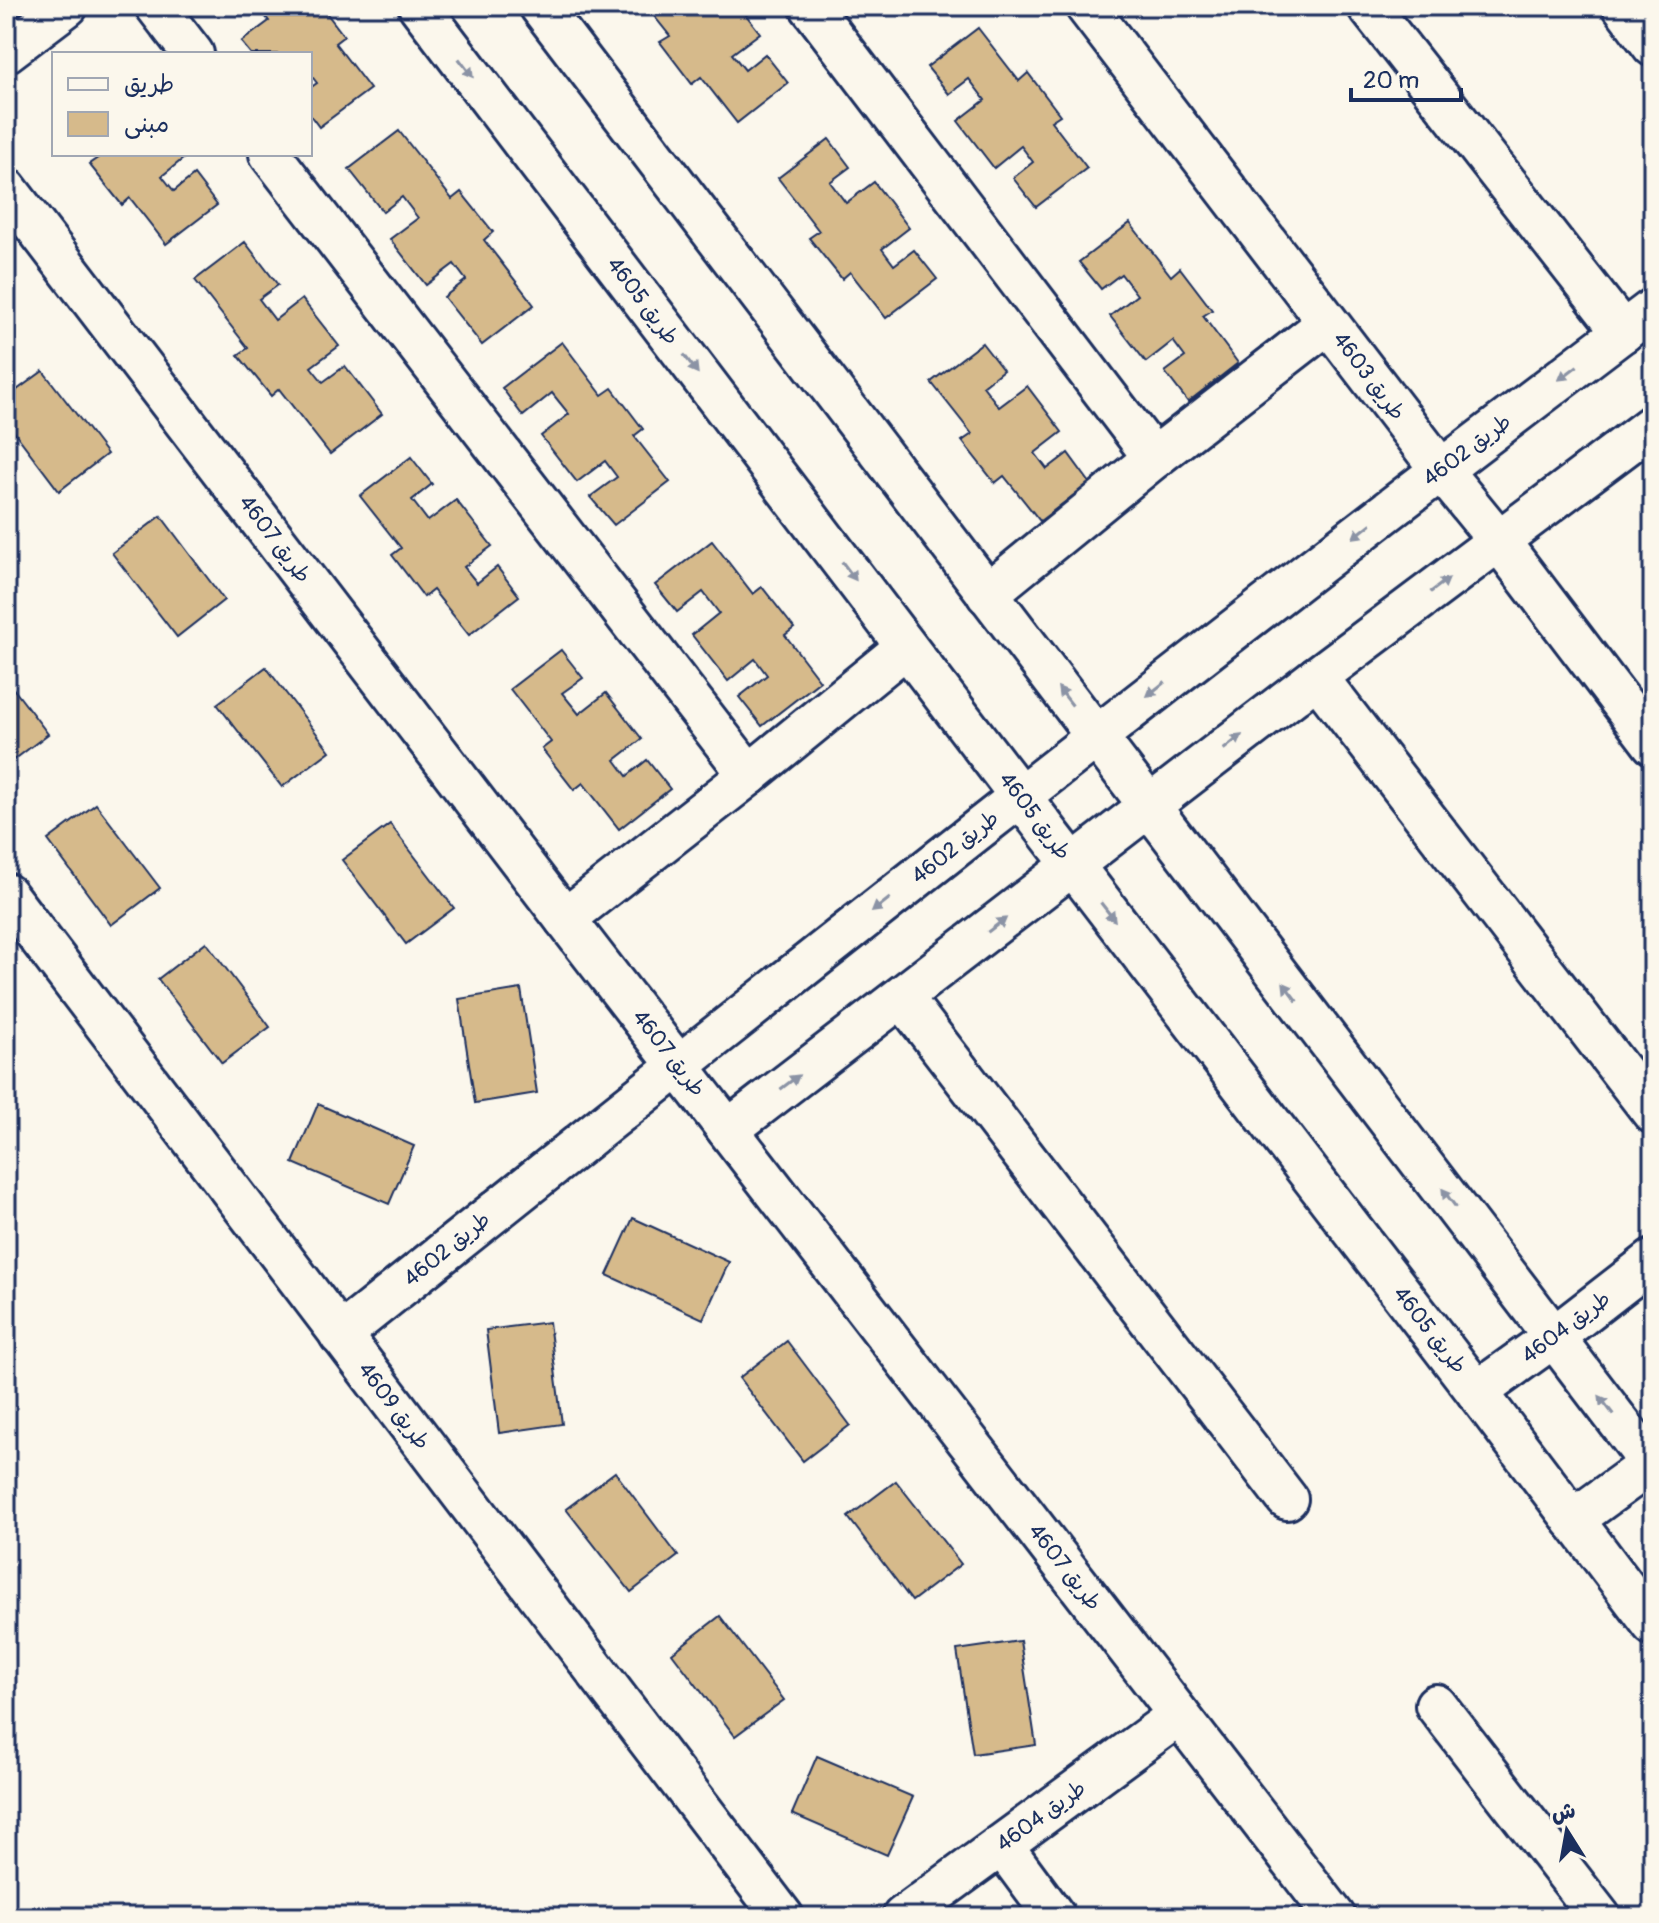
<svg xmlns="http://www.w3.org/2000/svg" width="1659" height="1923" viewBox="0 0 1659 1923" font-family="Pangolin,'Playpen Sans Arabic',sans-serif">
	<style>
		.building { fill: #d6ba8b; stroke: #1b2f5e; stroke-width: 2 }
		.lines { fill: none; stroke-linecap: round; stroke-linejoin: round }
		.minor-casing { stroke: #1b2f5e; stroke-width: 46 }
		.minor { stroke: #fbf7ec; stroke-width: 40 }
		.oneway { fill: #8b93a5 }
		.labels { text-anchor: middle; dominant-baseline: central; stroke-width: 7; stroke-linejoin: round; paint-order: stroke }
		.street-label { font-size: 22px; fill: #1b2f5e; stroke: #fbf7ec }
	</style>
	<rect width="100%" height="100%" fill="#fbf7ec"/>
	<filter id="ink" filterUnits="userSpaceOnUse"><feTurbulence type="fractalNoise" baseFrequency=".0125" numOctaves="2"/><feDisplacementMap in="SourceGraphic" scale="16" xChannelSelector="R" yChannelSelector="G"/><feConvolveMatrix kernelMatrix="1 2 1 2 8 2 1 2 1" color-interpolation-filters="sRGB"/></filter>
	<g filter="url(#ink)">
		<g class="building">
			<path d="M 257,6 L 321,6 L 344,36 L 335,43 L 370,89 L 319,127 L 310,115 L 310,88 L 317,83 L 310,74 L 310,54 L 251,54 L 241,42 L 269,21 Z"/>
			<path d="M 646,6 L 695,6 L 696,8 L 699,6 L 739,6 L 760,33 L 732,54 L 745,70 L 765,54 L 788,83 L 737,123 L 701,77 L 692,84 L 660,42 L 670,36 Z"/>
			<path d="M 978,28 L 1019,81 L 1028,73 L 1060,115 L 1051,121 L 1087,168 L 1036,207 L 1013,178 L 1033,162 L 1021,146 L 994,168 L 958,121 L 985,100 L 969,79 L 949,94 L 927,67 Z"/>
			<path d="M 399,131 L 452,199 L 461,192 L 493,232 L 484,240 L 534,305 L 482,345 L 444,297 L 466,280 L 454,264 L 426,285 L 390,239 L 418,218 L 402,197 L 383,212 L 349,169 Z"/>
			<path d="M 829,139 L 850,167 L 830,182 L 846,203 L 874,182 L 909,228 L 882,249 L 894,265 L 914,250 L 937,279 L 886,318 L 850,272 L 842,279 L 809,238 L 819,231 L 778,178 Z"/>
			<path d="M 96,154 L 189,154 L 162,176 L 174,191 L 194,175 L 217,205 L 166,244 L 130,198 L 122,205 L 89,164 L 99,157 Z"/>
			<path d="M 1130,223 L 1171,276 L 1180,268 L 1212,310 L 1203,316 L 1238,363 L 1188,402 L 1165,372 L 1185,357 L 1173,341 L 1146,362 L 1110,316 L 1137,295 L 1121,274 L 1101,289 L 1079,262 Z"/>
			<path d="M 245,242 L 278,285 L 259,299 L 275,320 L 302,299 L 339,346 L 311,367 L 323,382 L 345,366 L 382,414 L 330,454 L 279,389 L 271,396 L 238,355 L 248,348 L 195,280 Z"/>
			<path d="M 562,342 L 602,395 L 612,388 L 643,429 L 634,436 L 670,482 L 614,525 L 590,497 L 617,477 L 605,461 L 577,482 L 541,436 L 569,414 L 552,393 L 523,416 L 502,388 Z"/>
			<path d="M 982,343 L 1003,370 L 983,386 L 999,407 L 1027,386 L 1062,432 L 1035,453 L 1047,469 L 1068,453 L 1090,483 L 1040,521 L 1004,476 L 995,483 L 962,441 L 972,434 L 931,382 Z"/>
			<path d="M 43,371 L 107,454 L 59,491 L 6,421 L 6,398 Z"/>
			<path d="M 411,457 L 432,484 L 412,500 L 428,521 L 456,500 L 492,546 L 464,567 L 477,583 L 497,567 L 519,596 L 469,635 L 433,590 L 424,597 L 392,555 L 401,548 L 360,496 Z"/>
			<path d="M 161,516 L 224,600 L 177,637 L 112,553 Z"/>
			<path d="M 712,541 L 753,594 L 762,587 L 794,628 L 785,635 L 820,681 L 762,726 L 739,697 L 767,675 L 755,659 L 728,681 L 692,635 L 719,613 L 703,592 L 677,612 L 655,585 Z"/>
			<path d="M 561,650 L 583,678 L 562,693 L 579,714 L 606,693 L 642,739 L 615,760 L 627,776 L 647,760 L 670,789 L 619,829 L 583,783 L 574,790 L 542,749 L 551,742 L 510,689 Z"/>
			<path d="M 266,667 L 330,751 L 282,787 L 217,704 Z"/>
			<path d="M 6,679 L 48,734 L 6,766 Z"/>
			<path d="M 96,804 L 160,888 L 111,925 L 48,840 Z"/>
			<path d="M 390,824 L 454,908 L 406,944 L 342,860 Z"/>
			<path d="M 206,942 L 270,1027 L 222,1063 L 158,979 Z"/>
			<path d="M 521,989 L 537,1093 L 475,1103 L 459,999 Z"/>
			<path d="M 318,1104 L 414,1146 L 389,1204 L 293,1163 Z"/>
			<path d="M 633,1218 L 729,1262 L 703,1319 L 607,1275 Z"/>
			<path d="M 549,1322 L 562,1424 L 499,1433 L 486,1330 Z"/>
			<path d="M 787,1341 L 850,1425 L 803,1461 L 739,1378 Z"/>
			<path d="M 615,1472 L 678,1556 L 631,1592 L 566,1509 Z"/>
			<path d="M 896,1481 L 961,1564 L 912,1601 L 848,1517 Z"/>
			<path d="M 720,1616 L 784,1700 L 735,1736 L 672,1653 Z"/>
			<path d="M 1020,1641 L 1036,1745 L 973,1754 L 957,1650 Z"/>
			<path d="M 817,1756 L 913,1797 L 887,1855 L 792,1814 Z"/>
		</g>
		<g class="lines">
			<g class="minor-casing">
				<g id="minor">
					<path d="M 156,6 L 193,54"/>
					<path d="M 419,6 L 1020,796 L 1477,1392 L 1653,1625"/>
					<path d="M 540,6 L 1653,1467"/>
					<path d="M 810,6 L 1154,458"/>
					<path d="M 1086,6 L 1441,470 L 1499,541 L 1653,744"/>
					<path d="M 1368,6 L 1623,332"/>
					<path d="M 1623,6 L 1653,46"/>
					<path d="M 6,52 L 67,6"/>
					<path d="M 270,154 L 749,775"/>
					<path d="M 6,188 L 565,919 L 1335,1917"/>
					<path d="M 987,594 L 1154,458 L 1328,323"/>
					<path d="M 1317,677 L 1653,1113"/>
					<path d="M 6,894 L 783,1917"/>
					<path d="M 565,919 L 749,775 L 906,647"/>
					<path d="M 902,997 L 1287,1499"/>
					<path d="M 728,1130 L 1317,677 L 1653,425"/>
					<path d="M 340,1335 C 774,989 1209,644 1653,309"/>
					<path d="M 1477,1392 L 1555,1336 L 1653,1260"/>
					<path d="M 1573,1520 L 1653,1462"/>
					<path d="M 1436,1705 L 1600,1917"/>
					<path d="M 1002,1845 L 1055,1917"/>
					<path d="M 903,1917 L 1179,1715"/>
				</g>
			</g>
			<use href="#minor" class="minor"/>
		</g>
		<defs><path id="oneway-solid" d="M-6-.8H1V-3.2L6.5 0L1 3.2V.8H-6Z" transform="scale(2)"/></defs>
		<g class="oneway">
			<use href="#oneway-solid" transform="translate(466 68) rotate(53)"/>
			<use href="#oneway-solid" transform="translate(691 364) rotate(53)"/>
			<use href="#oneway-solid" transform="translate(1568 373) rotate(143)"/>
			<use href="#oneway-solid" transform="translate(1362 531) rotate(142)"/>
			<use href="#oneway-solid" transform="translate(849 571) rotate(53)"/>
			<use href="#oneway-solid" transform="translate(1440 585) rotate(-37)"/>
			<use href="#oneway-solid" transform="translate(1156 689) rotate(142)"/>
			<use href="#oneway-solid" transform="translate(1065 696) rotate(-128)"/>
			<use href="#oneway-solid" transform="translate(1233 742) rotate(-38)"/>
			<use href="#oneway-solid" transform="translate(881 905) rotate(142)"/>
			<use href="#oneway-solid" transform="translate(1108 912) rotate(52)"/>
			<use href="#oneway-solid" transform="translate(997 925) rotate(-37)"/>
			<use href="#oneway-solid" transform="translate(1290 992) rotate(-127)"/>
			<use href="#oneway-solid" transform="translate(790 1082) rotate(-37)"/>
			<use href="#oneway-solid" transform="translate(1449 1198) rotate(-127)"/>
			<use href="#oneway-solid" transform="translate(1606 1405) rotate(-127)"/>
		</g>
	</g>
	<g class="labels">
		<g class="street-label">
			<text transform="translate(643 301) rotate(53)">طريق 4605</text>
			<text transform="translate(1369 376) rotate(53)">طريق 4603</text>
			<text transform="translate(1467 450) rotate(-37)">طريق 4602</text>
			<text transform="translate(275 539) rotate(53)">طريق 4607</text>
			<text transform="translate(1035 816) rotate(53)">طريق 4605</text>
			<text transform="translate(955 847) rotate(-38)">طريق 4602</text>
			<text transform="translate(669 1053) rotate(52)">طريق 4607</text>
			<text transform="translate(447 1249) rotate(-39)">طريق 4602</text>
			<text transform="translate(1566 1327) rotate(-37)">طريق 4604</text>
			<text transform="translate(1430 1330) rotate(52)">طريق 4605</text>
			<text transform="translate(394 1406) rotate(53)">طريق 4609</text>
			<text transform="translate(1065 1567) rotate(52)">طريق 4607</text>
			<text transform="translate(1041 1816) rotate(-36)">طريق 4604</text>
		</g>
	</g>
	<rect width="1659" height="1923" fill="none" stroke="#fbf7ec" stroke-width="32"/>
	<rect x="16" y="16" width="1627" height="1891" fill="none" stroke="#1b2f5e" stroke-width="3" filter="url(#ink)"/>
	<rect x="52" y="52" width="260" height="104" fill="#fbf7ec" stroke="#a1a7b3" stroke-width="2"/>
	<rect x="68" y="78" width="40" height="12" fill="#fbf7ec" stroke="#a1a7b3" stroke-width="2"/>
	<text x="124" y="92" font-size="24" fill="#1b2f5e">طريق</text>
	<rect x="68" y="112" width="40" height="24" fill="#d6ba8b" stroke="#a1a7b3" stroke-width="2"/>
	<text x="124" y="132" font-size="24" fill="#1b2f5e">مبنى</text>
	<g transform="translate(1567 1831) rotate(349)" stroke="#fbf7ec" stroke-width="6" paint-order="stroke">
	<path d="M0-6L14 30L0 20L-14 30Z" fill="#1b2f5e"/>
	<text y="-12" font-size="22" font-weight="bold" text-anchor="middle" fill="#1b2f5e">ش</text>
	</g>
	<path d="M1351 88v12h110v-12" fill="none" stroke="#1b2f5e" stroke-width="4"/>
	<text x="1363" y="88" font-size="24" fill="#1b2f5e" stroke="#fbf7ec" stroke-width="6" paint-order="stroke">20 m</text>
</svg>
